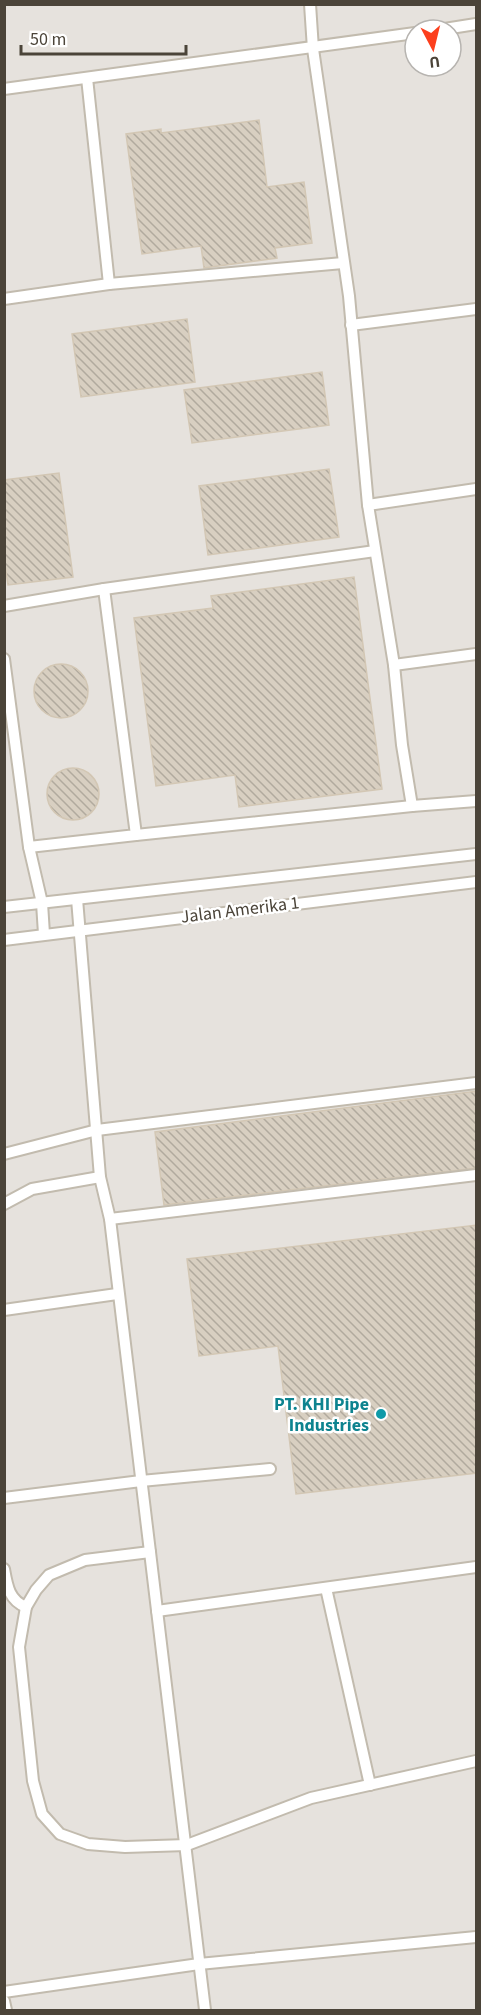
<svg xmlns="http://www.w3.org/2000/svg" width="481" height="2015" viewBox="0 0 481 2015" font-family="'Source Sans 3',sans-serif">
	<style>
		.industrial { fill: #e6e2dd; fill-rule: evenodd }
		.building { fill: url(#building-back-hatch); stroke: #d3c7b4; stroke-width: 1.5 }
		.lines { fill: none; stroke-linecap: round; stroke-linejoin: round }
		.lane-casing { stroke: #c2bbae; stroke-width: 14 }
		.lane { stroke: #fff; stroke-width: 10 }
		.culture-dot { fill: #0f9aa8; stroke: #fff; stroke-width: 2 }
		.labels { text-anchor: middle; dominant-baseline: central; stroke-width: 5; stroke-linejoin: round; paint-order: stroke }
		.street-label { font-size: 18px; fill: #4b4439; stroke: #fff }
		.culture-label { font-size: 18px; font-weight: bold; fill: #0d838f; stroke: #fff; text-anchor: end }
	</style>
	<defs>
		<pattern id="building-back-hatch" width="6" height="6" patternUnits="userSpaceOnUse" patternTransform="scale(1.5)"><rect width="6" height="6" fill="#d8cfc1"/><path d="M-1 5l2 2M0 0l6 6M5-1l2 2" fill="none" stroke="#b1aa9e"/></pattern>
	</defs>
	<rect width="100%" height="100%" fill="#f6f3ec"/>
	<path class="industrial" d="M 5,5 L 476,5 L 476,2010 L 5,2010 ZM 415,30 L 451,30 L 451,66 L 415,66 Z"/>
	<g class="building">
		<path d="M 259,120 L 267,187 L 304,182 L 312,243 L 275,248 L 277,258 L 204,268 L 201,246 L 142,254 L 126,134 L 161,129 L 161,133 Z"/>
		<path d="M 187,319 L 195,382 L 81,397 L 72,334 Z"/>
		<path d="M 322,372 L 329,425 L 192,443 L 184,390 Z"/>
		<path d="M 329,469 L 339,537 L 208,555 L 199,486 Z"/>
		<path d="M 59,473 L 73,577 L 8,585 L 4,559 L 4,480 Z"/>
		<path d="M 354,577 L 382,789 L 239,807 L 235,775 L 156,786 L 134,618 L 213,608 L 211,596 Z"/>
		<circle cx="61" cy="691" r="27"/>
		<circle cx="73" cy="794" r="26"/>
		<path d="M 477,1091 L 477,1168 L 164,1205 L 155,1132 Z"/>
		<path d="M 477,1225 L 477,1473 L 296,1494 L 278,1346 L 199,1356 L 187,1259 Z"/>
	</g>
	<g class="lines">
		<g class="lane-casing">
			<g id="lane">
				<path d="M 310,4 L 313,49 L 349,296 L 368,505 L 394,665 L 402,745 L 412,806 L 476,801"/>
				<path d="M 438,30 L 476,24"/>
				<path d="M 87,78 L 109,284"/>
				<path d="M 4,89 L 415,33"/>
				<path d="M 4,299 L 109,284 L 343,263"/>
				<path d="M 351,325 L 476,309"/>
				<path d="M 368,505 L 476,489"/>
				<path d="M 4,606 L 104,589 L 375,551"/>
				<path d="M 4,659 L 29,847 L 136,835 L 104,589"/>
				<path d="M 394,665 L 476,654"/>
				<path d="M 136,835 L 412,806"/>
				<path d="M 29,847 L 42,903 L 44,934"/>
				<path d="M 77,899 L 100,1177 L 110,1219 L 205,2010"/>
				<path d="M 4,907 L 476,854"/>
				<path d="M 4,940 L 476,882"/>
				<path d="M 4,1154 L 97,1130 L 476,1083"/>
				<path d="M 4,1204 L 32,1189 L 100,1177"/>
				<path d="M 110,1219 L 476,1175"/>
				<path d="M 4,1310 L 117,1294"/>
				<path d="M 4,1498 L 141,1481 L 270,1469"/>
				<path d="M 150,1552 L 85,1560 L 49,1575 L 36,1590 L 26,1607 L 19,1647 L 33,1781 L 42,1814 L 60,1834 L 88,1844 L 125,1847 L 187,1845 L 311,1798 L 476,1761"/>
				<path d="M 4,1569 C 7,1586 9,1600 26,1607"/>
				<path d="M 326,1588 L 370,1785"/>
				<path d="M 157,1611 L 476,1567"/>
				<path d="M 4,1992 L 199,1964 L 476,1937"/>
				<path d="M 4,2001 L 6,2010"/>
			</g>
		</g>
		<use href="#lane" class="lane"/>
	</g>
	<circle class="culture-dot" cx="381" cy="1414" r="6"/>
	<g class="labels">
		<g class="street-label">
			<text transform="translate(240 910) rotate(-7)">Jalan Amerika 1</text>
		</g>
		<g class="culture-label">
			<text x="369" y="1404">PT. KHI Pipe<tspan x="369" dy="21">Industries</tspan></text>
		</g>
	</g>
	<rect width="481" height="2015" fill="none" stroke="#4b4439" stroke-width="12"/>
	<g transform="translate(433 48) rotate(173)"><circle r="28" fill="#ffffff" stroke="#b7b4b0" stroke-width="1.5"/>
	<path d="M0-4.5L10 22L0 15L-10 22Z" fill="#fc3f1d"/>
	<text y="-9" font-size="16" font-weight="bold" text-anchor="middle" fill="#4b4439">U</text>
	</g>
	<path d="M21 45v9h165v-9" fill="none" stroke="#4b4439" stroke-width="3"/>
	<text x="30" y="45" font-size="18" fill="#4b4439" stroke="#ffffff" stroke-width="4.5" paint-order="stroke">50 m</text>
</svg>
